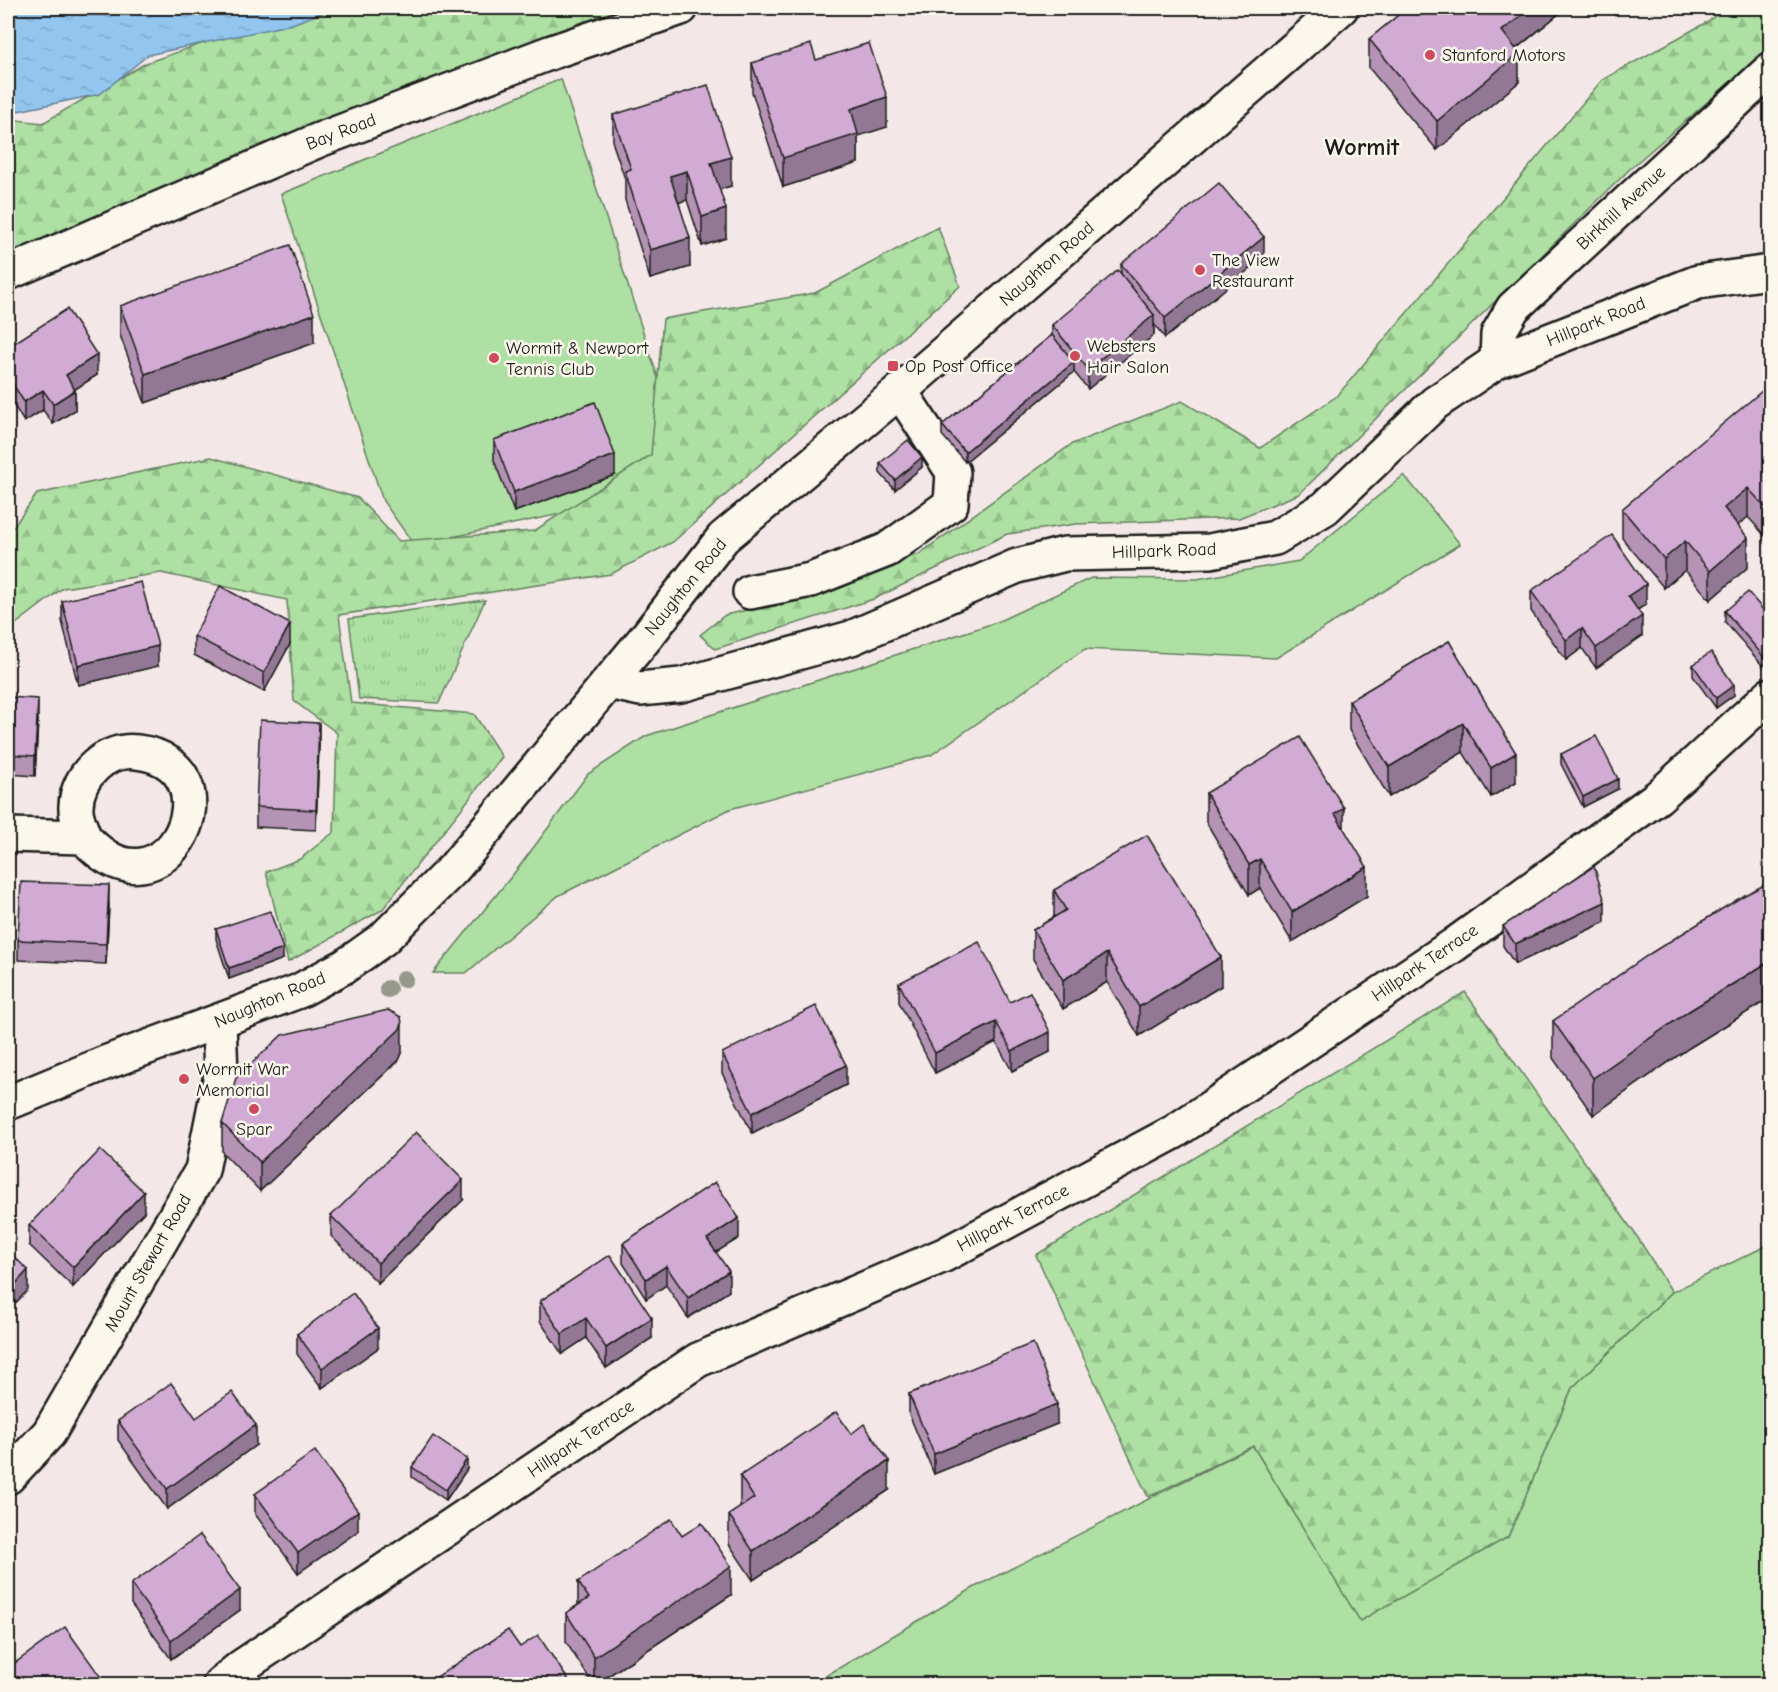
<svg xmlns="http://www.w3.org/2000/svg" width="1778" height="1692" viewBox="0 0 1778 1692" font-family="'Comic Neue',sans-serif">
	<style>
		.green { fill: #ade0a2; stroke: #647e5f; stroke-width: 1.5 }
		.forest { fill: url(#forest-firs); stroke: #647e5f; stroke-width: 1.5 }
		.park { fill: url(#park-tufts); stroke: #647e5f; stroke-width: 1.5 }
		.water { fill: url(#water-ripples); stroke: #63829b; stroke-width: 1.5 }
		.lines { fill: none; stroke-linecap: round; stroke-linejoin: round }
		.minor-casing { stroke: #1c1c1c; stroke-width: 38 }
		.major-casing { stroke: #1c1c1c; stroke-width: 38 }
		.minor { stroke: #fbf7ec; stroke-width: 33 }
		.major { stroke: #fbf7ec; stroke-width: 33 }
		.tree { fill: #95988d }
		.wall { fill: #b493b5; stroke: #1c1c1c; stroke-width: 1.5 }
		.shaded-wall { fill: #927894; stroke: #1c1c1c; stroke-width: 1.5 }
		.building { fill: #d1abd3; stroke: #1c1c1c; stroke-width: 1.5 }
		.poi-dot { fill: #d1495b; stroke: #fbf7ec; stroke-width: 2 }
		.labels { text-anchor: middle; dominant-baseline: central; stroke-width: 5; stroke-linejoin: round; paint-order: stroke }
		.poi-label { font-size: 18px; fill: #1c1c1c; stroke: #fbf7ec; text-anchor: start }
		.street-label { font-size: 18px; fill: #1c1c1c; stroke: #fbf7ec }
		.district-label { font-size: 24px; font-weight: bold; fill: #1c1c1c; stroke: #fbf7ec }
	</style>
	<defs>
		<pattern id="forest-firs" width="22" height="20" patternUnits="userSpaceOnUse" patternTransform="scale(1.5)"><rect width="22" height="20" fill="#ade0a2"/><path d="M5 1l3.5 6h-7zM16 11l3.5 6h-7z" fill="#94c08b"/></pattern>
		<pattern id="park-tufts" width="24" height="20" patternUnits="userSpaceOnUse" patternTransform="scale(1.5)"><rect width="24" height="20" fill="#ade0a2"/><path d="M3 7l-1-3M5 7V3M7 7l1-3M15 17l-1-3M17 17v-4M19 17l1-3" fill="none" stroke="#94c08b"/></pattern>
		<pattern id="water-ripples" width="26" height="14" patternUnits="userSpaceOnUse" patternTransform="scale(1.5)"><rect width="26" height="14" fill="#92c6ef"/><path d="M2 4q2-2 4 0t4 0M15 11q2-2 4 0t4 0" fill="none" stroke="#7daacc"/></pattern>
	</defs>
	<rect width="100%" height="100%" fill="#f3e8e7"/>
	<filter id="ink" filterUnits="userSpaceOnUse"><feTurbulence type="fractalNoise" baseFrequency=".0167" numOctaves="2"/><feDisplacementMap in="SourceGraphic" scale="12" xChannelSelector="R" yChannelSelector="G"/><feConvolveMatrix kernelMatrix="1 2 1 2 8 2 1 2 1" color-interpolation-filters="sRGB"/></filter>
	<g filter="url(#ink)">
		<g class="green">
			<path d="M 561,79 L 693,486 L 414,545 L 383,501 L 281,194 Z"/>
			<path d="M 1404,475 L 1460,544 L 1276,658 L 1085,649 L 931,755 L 730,809 L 558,896 L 466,973 L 433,973 L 519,867 L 588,774 L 646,736 L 997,622 L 1091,578 L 1197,579 L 1299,561 Z"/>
			<path d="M 1770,1244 L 1770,1684 L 812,1684 L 975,1587 L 1253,1446 L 1360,1620 L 1508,1537 L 1572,1388 L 1672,1292 Z"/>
		</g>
		<g class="forest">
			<path d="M 305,8 L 636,8 L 8,257 L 8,119 L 43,123 L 146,63 Z"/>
			<path d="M 1725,8 L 1770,8 L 1770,48 L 1633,166 L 1299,494 L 1239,518 L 1076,524 L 1007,534 L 874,599 L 715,649 L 700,635 L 725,615 L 797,599 L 919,554 L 1072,444 L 1182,401 L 1260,448 L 1337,396 L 1602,80 L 1707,22 Z"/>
			<path d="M 938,227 L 960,286 L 673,542 L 611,574 L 339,615 L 351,703 L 474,714 L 502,757 L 382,910 L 288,962 L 266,872 L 300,859 L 334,832 L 337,733 L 294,701 L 287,600 L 161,573 L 63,588 L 8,630 L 8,534 L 37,494 L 211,457 L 358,498 L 399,541 L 534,531 L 651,455 L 663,319 L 815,293 Z"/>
			<path d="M 1465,992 L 1638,1238 L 1672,1292 L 1572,1388 L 1508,1537 L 1360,1621 L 1253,1446 L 1148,1497 L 1036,1255 Z"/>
		</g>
		<path class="park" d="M 485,600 L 439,703 L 359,699 L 349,619 Z"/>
		<path class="water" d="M 8,8 L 335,8 L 292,24 L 148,55 L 100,94 L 8,113 Z"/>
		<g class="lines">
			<g class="minor-casing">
				<g id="minor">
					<path d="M 8,273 L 319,140 L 552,52 L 681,8"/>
					<path d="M 1497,361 L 1498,334 L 1513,308 L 1770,70"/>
					<path d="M 750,592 L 811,580 L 887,550 L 951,504 L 953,472 L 900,391"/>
					<path d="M 608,682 L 640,689 L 681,685 L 851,638 L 1017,566 L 1065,554 L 1210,551 L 1275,538 L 1325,508 L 1435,403 L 1497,361 L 1698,282 L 1770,272"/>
					<path d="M 8,835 L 84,837 C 166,931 243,764 137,752 C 106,748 77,775 76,806 C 75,816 81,827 84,837"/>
					<path d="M 8,1477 L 49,1433 L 202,1170 L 221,1075 L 219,1023"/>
					<path d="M 220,1684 L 241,1667 L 698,1360 L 944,1255 L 1174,1132 L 1454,945 L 1658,797 L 1770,695"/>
				</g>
			</g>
			<g class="major-casing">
				<path id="major" d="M 8,1103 L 105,1063 L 299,991 L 345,966 L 383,939 L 454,868 L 647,636 L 723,538 L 900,391 L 1341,8"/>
			</g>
			<use href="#minor" class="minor"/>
			<use href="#major" class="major"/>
		</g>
		<g class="tree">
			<circle cx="404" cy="979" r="9"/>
			<circle cx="388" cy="989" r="9"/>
		</g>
		<g class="wall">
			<path d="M 1407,8 L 1566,8 L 1516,49 L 1519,82 L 1437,150 L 1369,68 L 1369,39 Z"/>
			<path d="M 1608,8 L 1624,8 L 1615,15 Z"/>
			<path d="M 816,60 L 887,127 L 858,136 L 858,163 L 783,187 L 752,92 L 752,63 Z"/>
			<path d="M 613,115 L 731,186 L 720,189 L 726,238 L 702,246 L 687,200 L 679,202 L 690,267 L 650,279 L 625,200 L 625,179 L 613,144 Z"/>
			<path d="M 1770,167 L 1770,195 L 1766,190 L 1766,170 Z"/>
			<path d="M 1264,257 L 1165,338 L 1154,324 L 1154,335 L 1088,389 L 1074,372 L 965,462 L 942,435 L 942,425 L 1052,335 L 1052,325 L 1121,274 L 1121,264 Z"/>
			<path d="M 120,306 L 314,343 L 145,403 L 120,335 Z"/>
			<path d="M 8,347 L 97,375 L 75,389 L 75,410 L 53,424 L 43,410 L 24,422 L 8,396 Z"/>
			<path d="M 1770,386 L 1770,534 L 1766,537 L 1748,517 L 1738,525 L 1748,567 L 1710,600 L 1685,570 L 1664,588 L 1622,538 L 1622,509 Z"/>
			<path d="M 494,440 L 615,475 L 514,512 L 494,460 Z"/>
			<path d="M 880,463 L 922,467 L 895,490 L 880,473 Z"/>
			<path d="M 1531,591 L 1646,604 L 1638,610 L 1642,636 L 1596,668 L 1582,648 L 1566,660 L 1531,611 Z"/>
			<path d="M 62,601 L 158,666 L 78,685 L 62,621 Z"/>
			<path d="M 1725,611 L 1770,618 L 1763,666 L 1725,622 Z"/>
			<path d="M 194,636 L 290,644 L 264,692 L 194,655 Z"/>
			<path d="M 1449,641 L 1516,782 L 1491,797 L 1463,752 L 1389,797 L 1349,730 L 1349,701 Z"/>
			<path d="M 1693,665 L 1734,695 L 1716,708 L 1693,676 Z"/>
			<path d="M 8,697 L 38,719 L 35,776 L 8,774 Z"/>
			<path d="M 319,743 L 316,830 L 256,827 L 256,807 Z"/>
			<path d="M 1561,754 L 1618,789 L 1583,807 L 1561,764 Z"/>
			<path d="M 1206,793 L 1344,828 L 1367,896 L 1292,942 L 1260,888 L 1249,895 L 1206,822 Z"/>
			<path d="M 1770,882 L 1770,998 L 1689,1048 L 1593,1115 L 1553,1058 L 1553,1021 Z"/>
			<path d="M 1054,890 L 1221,986 L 1139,1036 L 1107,982 L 1063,1009 L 1033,959 L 1033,930 L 1054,917 Z"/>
			<path d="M 109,905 L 106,964 L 18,960 L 18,940 Z"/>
			<path d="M 1605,922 L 1515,964 L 1503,946 L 1503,926 Z"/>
			<path d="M 216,929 L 283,959 L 229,979 L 216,939 Z"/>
			<path d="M 899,983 L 1010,1002 L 1050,1052 L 1012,1071 L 996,1042 L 935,1073 L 899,1002 Z"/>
			<path d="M 402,1053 L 399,1060 L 260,1191 L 222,1152 L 222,1123 Z"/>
			<path d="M 722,1053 L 846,1085 L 752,1133 L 722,1073 Z"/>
			<path d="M 463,1200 L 378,1283 L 331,1236 L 331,1216 Z"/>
			<path d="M 144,1212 L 73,1287 L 29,1245 L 29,1225 Z"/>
			<path d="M 739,1238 L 716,1252 L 729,1291 L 688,1318 L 666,1285 L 646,1299 L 623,1263 L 623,1243 Z"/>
			<path d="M 540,1301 L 652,1338 L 606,1368 L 586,1338 L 562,1354 L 540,1321 Z"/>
			<path d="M 297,1334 L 378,1348 L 322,1388 L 297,1354 Z"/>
			<path d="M 909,1394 L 1057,1424 L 934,1474 L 909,1414 Z"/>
			<path d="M 118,1421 L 256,1445 L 167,1509 L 118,1440 Z"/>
			<path d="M 412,1467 L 467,1469 L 446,1500 L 412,1477 Z"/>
			<path d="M 740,1476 L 889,1490 L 753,1580 L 729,1544 L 729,1515 L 741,1507 L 740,1505 Z"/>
			<path d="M 255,1494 L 358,1531 L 298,1573 L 255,1514 Z"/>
			<path d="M 578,1582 L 731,1595 L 596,1684 L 593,1684 L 566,1642 L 566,1613 L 578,1605 Z"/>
			<path d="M 131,1584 L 240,1610 L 171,1659 L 131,1604 Z"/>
		</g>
		<g class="shaded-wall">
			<path d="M 1531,8 L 1566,8 L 1502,60 L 1502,31 Z"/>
			<path d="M 1615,8 L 1624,8 L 1615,15 Z"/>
			<path d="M 1519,53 L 1519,82 L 1437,150 L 1437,121 Z"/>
			<path d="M 887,97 L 887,127 L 858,136 L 858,163 L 783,187 L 783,158 L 851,109 Z"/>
			<path d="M 731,157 L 731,186 L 711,192 L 711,163 Z"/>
			<path d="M 687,171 L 687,200 L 670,205 L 670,176 Z"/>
			<path d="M 726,209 L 726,238 L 702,246 L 702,217 Z"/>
			<path d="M 1264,237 L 1264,257 L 1165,338 L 1165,318 Z"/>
			<path d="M 690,238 L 690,267 L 650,279 L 650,250 Z"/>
			<path d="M 314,314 L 314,343 L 145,403 L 145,374 Z"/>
			<path d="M 1154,315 L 1154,335 L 1088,389 L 1088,369 Z"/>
			<path d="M 97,355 L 97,375 L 66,395 L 66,375 Z"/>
			<path d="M 1074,362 L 1074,372 L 965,462 L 965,452 Z"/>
			<path d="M 43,390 L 43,410 L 24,422 L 24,402 Z"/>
			<path d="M 75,390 L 75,410 L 53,424 L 53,404 Z"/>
			<path d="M 615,455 L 615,475 L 514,512 L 514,492 Z"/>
			<path d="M 922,457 L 922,467 L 895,490 L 895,480 Z"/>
			<path d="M 1748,488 L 1748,517 L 1724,537 L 1724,508 Z"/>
			<path d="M 1770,505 L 1770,534 L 1766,537 L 1766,508 Z"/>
			<path d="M 1748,538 L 1748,567 L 1710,600 L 1710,571 Z"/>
			<path d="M 1685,541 L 1685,570 L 1664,588 L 1664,559 Z"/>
			<path d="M 1646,584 L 1646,604 L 1628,616 L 1628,596 Z"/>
			<path d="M 1642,616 L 1642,636 L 1596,668 L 1596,648 Z"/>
			<path d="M 290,624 L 290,644 L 264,692 L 264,673 Z"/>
			<path d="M 1582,628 L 1582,648 L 1566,660 L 1566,640 Z"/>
			<path d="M 158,646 L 158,666 L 78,685 L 78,665 Z"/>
			<path d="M 1770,650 L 1770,660 L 1763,666 L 1763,656 Z"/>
			<path d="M 1734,685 L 1734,695 L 1716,708 L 1716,698 Z"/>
			<path d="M 38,699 L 38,719 L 35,776 L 35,756 Z"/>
			<path d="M 319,723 L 319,743 L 316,830 L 316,810 Z"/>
			<path d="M 1463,723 L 1463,752 L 1389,797 L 1389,767 Z"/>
			<path d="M 1516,753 L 1516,782 L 1491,797 L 1491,768 Z"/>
			<path d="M 1618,779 L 1618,789 L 1583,807 L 1583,797 Z"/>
			<path d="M 1344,808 L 1344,837 L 1335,814 Z"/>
			<path d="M 1260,859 L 1260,888 L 1249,895 L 1249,865 Z"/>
			<path d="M 1367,867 L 1367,896 L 1292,942 L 1292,912 Z"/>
			<path d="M 109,885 L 109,905 L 106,964 L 106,944 Z"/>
			<path d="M 1605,902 L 1605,922 L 1515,964 L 1515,944 Z"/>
			<path d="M 283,949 L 283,959 L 229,979 L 229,968 Z"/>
			<path d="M 1107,953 L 1107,982 L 1063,1009 L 1063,980 Z"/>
			<path d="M 1221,957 L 1221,986 L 1139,1036 L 1139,1007 Z"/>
			<path d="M 1770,961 L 1770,998 L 1689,1048 L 1593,1115 L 1593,1078 L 1689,1011 Z"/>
			<path d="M 996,1022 L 996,1042 L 935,1073 L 935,1053 Z"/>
			<path d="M 402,1024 L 402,1053 L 399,1060 L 260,1191 L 260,1162 Z"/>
			<path d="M 1050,1032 L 1050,1052 L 1012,1071 L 1012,1051 Z"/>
			<path d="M 846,1065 L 846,1085 L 752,1133 L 752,1113 Z"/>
			<path d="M 463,1180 L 463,1200 L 378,1283 L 378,1263 Z"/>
			<path d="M 144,1192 L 144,1212 L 73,1287 L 73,1267 Z"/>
			<path d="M 739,1218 L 739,1238 L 707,1258 L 707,1239 Z"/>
			<path d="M 666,1266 L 666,1285 L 646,1299 L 646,1279 Z"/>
			<path d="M 28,1270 L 28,1290 L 8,1311 L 8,1292 Z"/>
			<path d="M 729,1271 L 729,1291 L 688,1318 L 688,1298 Z"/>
			<path d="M 586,1318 L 586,1338 L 562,1354 L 562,1334 Z"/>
			<path d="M 652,1318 L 652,1338 L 606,1368 L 606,1348 Z"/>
			<path d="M 378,1328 L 378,1348 L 322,1388 L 322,1368 Z"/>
			<path d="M 1057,1404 L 1057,1424 L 934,1474 L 934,1454 Z"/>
			<path d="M 256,1425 L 256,1445 L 167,1509 L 167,1489 Z"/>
			<path d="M 467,1459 L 467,1469 L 446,1500 L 446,1490 Z"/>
			<path d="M 889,1461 L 889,1490 L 753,1580 L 753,1551 Z"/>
			<path d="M 358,1511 L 358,1531 L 298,1573 L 298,1553 Z"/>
			<path d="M 731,1566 L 731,1595 L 596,1684 L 594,1684 L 594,1657 Z"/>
			<path d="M 240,1590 L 240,1610 L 171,1659 L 171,1640 Z"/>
		</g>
		<g class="building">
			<path d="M 1407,8 L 1531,8 L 1502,31 L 1519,53 L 1437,121 L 1369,39 Z"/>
			<path d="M 869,43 L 887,97 L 851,109 L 858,134 L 783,158 L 752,63 L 811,44 L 816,60 Z"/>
			<path d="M 708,85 L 731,157 L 711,163 L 726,209 L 702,217 L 687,171 L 670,176 L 690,238 L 650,250 L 625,171 L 631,169 L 613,115 Z"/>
			<path d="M 1770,167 L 1770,175 L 1766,170 Z"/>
			<path d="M 1219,183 L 1264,237 L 1165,318 L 1121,264 Z"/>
			<path d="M 290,245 L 314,314 L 145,374 L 120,306 Z"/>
			<path d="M 1118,270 L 1154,315 L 1088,369 L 1052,325 Z"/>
			<path d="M 67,309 L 97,355 L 66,375 L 75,390 L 53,404 L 43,390 L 24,402 L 8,376 L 8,347 Z"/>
			<path d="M 1052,335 L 1074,362 L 965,452 L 942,425 Z"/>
			<path d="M 1769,385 L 1770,386 L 1770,505 L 1766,508 L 1748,488 L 1724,508 L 1748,538 L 1710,571 L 1685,541 L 1664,559 L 1622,509 Z"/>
			<path d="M 595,402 L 615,455 L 514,492 L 494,440 Z"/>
			<path d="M 908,440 L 922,457 L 895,480 L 880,463 Z"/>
			<path d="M 1612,535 L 1646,584 L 1628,596 L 1642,616 L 1596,648 L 1582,628 L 1566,640 L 1531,591 Z"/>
			<path d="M 141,582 L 158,646 L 78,665 L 62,601 Z"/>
			<path d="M 220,586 L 290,624 L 264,673 L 194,636 Z"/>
			<path d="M 1748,592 L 1770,618 L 1770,650 L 1763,656 L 1725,611 Z"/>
			<path d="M 1449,641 L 1516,753 L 1491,768 L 1463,723 L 1389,767 L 1349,701 Z"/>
			<path d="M 1711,652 L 1734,685 L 1716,698 L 1693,665 Z"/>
			<path d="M 8,697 L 38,699 L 35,756 L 8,754 Z"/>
			<path d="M 260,720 L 319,723 L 316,810 L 256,807 Z"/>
			<path d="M 1596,736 L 1618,779 L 1583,797 L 1561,754 Z"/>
			<path d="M 1300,737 L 1344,808 L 1335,814 L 1367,867 L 1292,912 L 1260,859 L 1249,865 L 1206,793 Z"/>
			<path d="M 1147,835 L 1221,957 L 1139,1007 L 1107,953 L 1063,980 L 1033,930 L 1066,910 L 1054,890 Z"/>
			<path d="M 1594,866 L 1605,902 L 1515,944 L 1503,926 Z"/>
			<path d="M 21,882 L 109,885 L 106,944 L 18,940 Z"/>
			<path d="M 1770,882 L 1770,961 L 1689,1011 L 1593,1078 L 1553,1021 L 1651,953 L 1743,896 Z"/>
			<path d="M 270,911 L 283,949 L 229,968 L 216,929 Z"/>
			<path d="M 979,942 L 1010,1002 L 1030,992 L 1050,1032 L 1012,1051 L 996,1022 L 935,1053 L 899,983 Z"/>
			<path d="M 816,1006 L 846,1065 L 752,1113 L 722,1053 Z"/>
			<path d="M 388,1010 L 401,1017 L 402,1024 L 399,1030 L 260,1162 L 222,1123 L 236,1078 L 282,1035 Z"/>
			<path d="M 416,1132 L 463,1180 L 378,1263 L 331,1216 Z"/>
			<path d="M 100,1150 L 144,1192 L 73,1267 L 29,1225 Z"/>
			<path d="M 715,1182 L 739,1218 L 707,1239 L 729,1271 L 688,1298 L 666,1266 L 646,1279 L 623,1243 Z"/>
			<path d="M 8,1251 L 28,1270 L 8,1292 Z"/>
			<path d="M 610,1255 L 652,1318 L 606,1348 L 586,1318 L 562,1334 L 540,1301 Z"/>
			<path d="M 353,1293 L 378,1328 L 322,1368 L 297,1334 Z"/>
			<path d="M 1033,1343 L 1057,1404 L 934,1454 L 909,1394 Z"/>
			<path d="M 171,1383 L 196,1418 L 232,1392 L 256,1425 L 167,1489 L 118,1421 Z"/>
			<path d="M 836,1412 L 851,1434 L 864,1424 L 889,1461 L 753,1551 L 729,1515 L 754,1498 L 740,1476 Z"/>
			<path d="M 433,1436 L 467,1459 L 446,1490 L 412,1467 Z"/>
			<path d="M 315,1451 L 358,1511 L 298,1553 L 255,1494 Z"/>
			<path d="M 671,1519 L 682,1536 L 702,1523 L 731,1566 L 594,1657 L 566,1613 L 589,1598 L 578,1582 Z"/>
			<path d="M 200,1535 L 240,1590 L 171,1640 L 131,1584 Z"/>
			<path d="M 65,1627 L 103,1680 L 98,1684 L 8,1684 L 8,1668 Z"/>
			<path d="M 508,1630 L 520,1647 L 538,1635 L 571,1684 L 426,1684 Z"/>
		</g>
	</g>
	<g class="poi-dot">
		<circle cx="1430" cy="55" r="6"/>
		<circle cx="1200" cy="270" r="6"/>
		<circle cx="1075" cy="356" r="6"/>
		<circle cx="494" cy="358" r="6"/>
		<rect x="887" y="360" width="12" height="12" rx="3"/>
		<circle cx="184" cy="1079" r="6"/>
		<circle cx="254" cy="1109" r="6"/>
	</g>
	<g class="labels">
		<g class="poi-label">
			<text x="1442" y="55">Stanford Motors</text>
			<text x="1212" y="260">The View<tspan x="1212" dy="21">Restaurant</tspan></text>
			<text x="1087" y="346">Websters<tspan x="1087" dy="21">Hair Salon</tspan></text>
			<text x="506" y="348">Wormit &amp; Newport<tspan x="506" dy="21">Tennis Club</tspan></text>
			<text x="905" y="366">Op Post Office</text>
			<text x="196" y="1069">Wormit War<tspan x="196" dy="21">Memorial</tspan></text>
			<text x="254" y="1129" text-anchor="middle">Spar</text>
		</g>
		<g class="street-label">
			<text transform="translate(341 132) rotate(-21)">Bay Road</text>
			<text transform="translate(1621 208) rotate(-43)">Birkhill Avenue</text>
			<text transform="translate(1047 264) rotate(-41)">Naughton Road</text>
			<text transform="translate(1596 322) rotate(-22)">Hillpark Road</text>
			<text transform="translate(1164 551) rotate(-2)">Hillpark Road</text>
			<text transform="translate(686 587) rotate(-51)">Naughton Road</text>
			<text transform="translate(1425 963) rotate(-34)">Hillpark Terrace</text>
			<text transform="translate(270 1000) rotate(-23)">Naughton Road</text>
			<text transform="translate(1013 1218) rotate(-28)">Hillpark Terrace</text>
			<text transform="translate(148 1263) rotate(-60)">Mount Stewart Road</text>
			<text transform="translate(581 1439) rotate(-34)">Hillpark Terrace</text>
		</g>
		<g class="district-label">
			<text x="1362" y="147">Wormit</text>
		</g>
	</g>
	<rect width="1778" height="1692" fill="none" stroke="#fbf7ec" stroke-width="30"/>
	<rect x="15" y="15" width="1748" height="1662" fill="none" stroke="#1c1c1c" stroke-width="2" filter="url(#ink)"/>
</svg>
